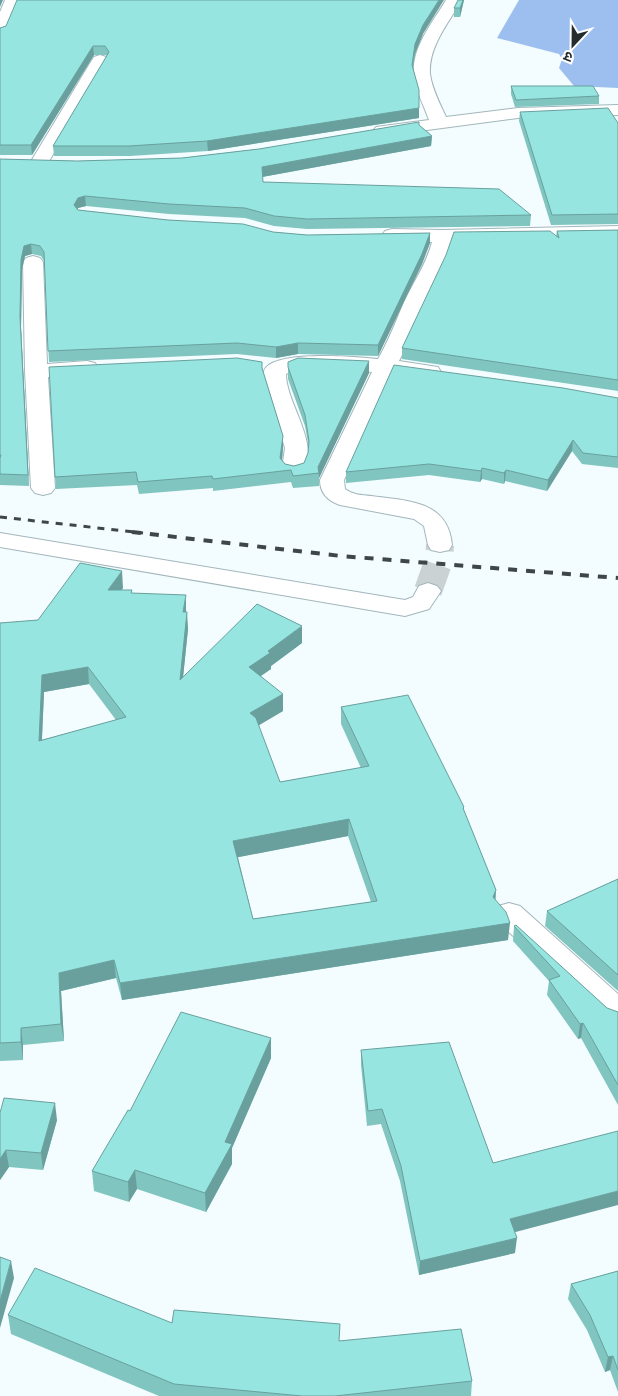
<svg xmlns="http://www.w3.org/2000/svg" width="618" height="1396" viewBox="0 0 618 1396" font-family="Spectral,'Noto Sans Devanagari',serif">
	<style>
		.water { fill: #9dbfef }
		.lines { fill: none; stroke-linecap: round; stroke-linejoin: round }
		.minor-tunnel { stroke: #cad2d4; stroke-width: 28; stroke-dasharray: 28 14; stroke-linecap: butt }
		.minor-casing { stroke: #a2b7bc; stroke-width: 2 }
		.minor { fill: #fff; fill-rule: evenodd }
		.rail-far1 { stroke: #3e4648; stroke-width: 3; stroke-dasharray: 7 7; stroke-linecap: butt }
		.rail { stroke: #3e4648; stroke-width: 4; stroke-dasharray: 9 9; stroke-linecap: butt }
		.wall { fill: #81c5c1; fill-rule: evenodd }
		.shaded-wall { fill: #69a09d }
		.building { fill: #96e5e0; stroke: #69a09d; fill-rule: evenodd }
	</style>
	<rect width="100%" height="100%" fill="#f3fcfe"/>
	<path class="water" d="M 519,0 L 618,0 L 618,88 L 574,86 L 559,68 L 562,59 L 559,54 L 497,38 Z"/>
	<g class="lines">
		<path class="minor-tunnel" d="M 428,591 L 439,560 L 440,545"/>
		<g class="minor-casing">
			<g id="minor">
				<path d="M 5,0 L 21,0 L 8,30 L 6,33 L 0,35 L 0,12 Z"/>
				<path d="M 446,0 L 462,0 C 449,22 428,47 430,74 C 432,89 440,104 446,117 L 518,108 L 618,105 L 618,115 L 518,118 L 382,136 L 376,135 L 373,131 L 376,127 L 429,120 C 424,105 415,90 414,75 C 411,48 433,22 446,0 Z"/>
				<path d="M 100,55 L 106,57 L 108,60 L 48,163 L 45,167 L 39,168 L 33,167 L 30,163 L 92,60 L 94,57 Z"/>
				<path d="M 618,226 L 618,238 L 451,242 C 446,265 435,280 425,301 C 416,322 409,342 399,361 L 438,367 L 441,372 L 438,377 L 430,379 L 393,374 L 344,480 L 345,489 C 353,495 362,495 371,496 C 407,501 448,500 452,545 L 449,550 L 440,552 L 431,550 L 428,545 L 424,526 L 414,519 L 340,505 C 328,501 320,493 320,480 L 372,372 C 349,370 306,363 286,374 C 286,404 322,445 302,474 L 294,476 L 286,474 L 282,469 L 285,448 L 264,379 C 264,376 263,374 264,371 C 271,349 360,357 378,359 C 389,340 396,321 404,302 C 414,281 426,265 432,242 L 385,239 L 382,235 L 385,231 L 392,229 L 443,230 Z"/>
				<path d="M 33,256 L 40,258 L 43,262 L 47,364 L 87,361 L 95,363 L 98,368 L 95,373 L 48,377 L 55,488 L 51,493 L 43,495 L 35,493 L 31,488 L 25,371 L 23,262 L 26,258 Z"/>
				<path d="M 0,533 L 405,600 L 413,597 L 419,586 L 428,583 L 437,586 L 441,591 L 429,609 L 405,616 L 0,547 Z"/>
				<path d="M 509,903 L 520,906 L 618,994 L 618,1026 L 606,1022 L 498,922 L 493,914 L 498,906 Z"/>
			</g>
		</g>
		<use href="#minor" class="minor"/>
		<path class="rail-far1" d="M 0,517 L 143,533"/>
		<path class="rail" d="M 132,532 L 341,556 L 618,578"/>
	</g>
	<g class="wall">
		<path d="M 464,0 L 460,17 L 454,17 L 454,8 Z"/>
		<path d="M 0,28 L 423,34 L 415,54 L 413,67 L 419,118 L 208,151 L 130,156 L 54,156 L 53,146 L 107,56 L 106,55 L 94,55 L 32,155 L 0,155 Z"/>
		<path d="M 511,86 L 599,96 L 599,104 L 515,107 L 511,94 Z"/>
		<path d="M 520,112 L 618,123 L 618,224 L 551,225 L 519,121 Z"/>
		<path d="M 419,125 L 432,136 L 431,146 L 262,177 L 263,182 L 531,215 L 530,226 L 307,229 L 274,226 L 245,218 L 169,214 L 86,206 L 78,208 L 78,210 L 273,232 L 307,235 L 430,233 L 430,243 L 422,264 L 378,356 L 298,354 L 276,358 L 237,354 L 49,362 L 44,261 L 41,256 L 32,254 L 25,256 L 22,270 L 21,328 L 29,486 L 0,485 L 0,159 L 77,161 L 182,158 L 259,149 Z"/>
		<path d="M 618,230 L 618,391 L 402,359 L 402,348 L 556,236 L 557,231 Z"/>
		<path d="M 288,362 L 369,373 L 319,478 L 319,486 L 293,488 L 291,482 L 213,491 L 213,488 L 139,494 L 137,485 L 56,489 L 55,477 L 262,368 L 283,436 L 283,448 L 282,460 L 285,464 L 294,466 L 304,463 L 308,453 L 309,448 L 305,426 L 288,379 Z"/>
		<path d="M 618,398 L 618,468 L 582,464 L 572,451 L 547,491 L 505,481 L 504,484 L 482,479 L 480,482 L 429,475 L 346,483 L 346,472 Z"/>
		<path d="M 123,588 L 122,590 L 186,612 L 188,629 L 183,677 L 302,643 L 271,666 L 271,669 L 261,676 L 283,711 L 258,725 L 280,782 L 361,768 L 341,724 L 341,707 L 464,807 L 464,811 L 496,890 L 495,900 L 508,940 L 122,1000 L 116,978 L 61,991 L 64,1041 L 23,1045 L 23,1060 L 0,1061 L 0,623 L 38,620 ZM 89,684 L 116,720 L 42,740 L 44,692 ZM 348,836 L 371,902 L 253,919 L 238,857 Z"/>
		<path d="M 618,879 L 618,991 L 545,926 L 547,911 Z"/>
		<path d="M 514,926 L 607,1008 L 618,1012 L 618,1105 L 581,1038 L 578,1039 L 547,995 L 549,981 L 513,941 Z"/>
		<path d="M 271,1038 L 271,1058 L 232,1148 L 232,1164 L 206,1212 L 137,1189 L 129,1202 L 94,1191 L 92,1171 L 130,1111 Z"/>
		<path d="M 361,1050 L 515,1232 L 515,1253 L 419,1275 L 400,1181 L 381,1124 L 367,1126 L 361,1065 Z"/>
		<path d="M 0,1113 L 57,1120 L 43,1170 L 9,1167 L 0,1180 Z"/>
		<path d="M 618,1271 L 618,1392 L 610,1370 L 605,1372 L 587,1330 L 568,1299 L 571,1284 Z"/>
		<path d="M 8,1315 L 172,1323 L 340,1341 L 472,1381 L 471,1396 L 159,1396 L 11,1334 Z"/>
	</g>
	<g class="shaded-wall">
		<path d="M 0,0 L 3,0 L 0,7 Z"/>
		<path d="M 439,0 L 444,0 L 423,34 L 415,54 L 412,74 L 415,44 L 423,25 Z"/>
		<path d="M 463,0 L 464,0 L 460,17 L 460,8 Z"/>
		<path d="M 93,46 L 94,55 L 32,155 L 31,145 Z"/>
		<path d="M 419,108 L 419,118 L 208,151 L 207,141 Z"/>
		<path d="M 432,136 L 431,146 L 262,177 L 262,167 Z"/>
		<path d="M 85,196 L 86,206 L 78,208 L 75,215 L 74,205 L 78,198 Z"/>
		<path d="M 430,233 L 430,243 L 422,264 L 378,356 L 378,345 Z"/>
		<path d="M 31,244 L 32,254 L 25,256 L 22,270 L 21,328 L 29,486 L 28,475 L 20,317 L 21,260 L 24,246 Z"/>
		<path d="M 298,343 L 298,354 L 276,358 L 276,347 Z"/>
		<path d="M 369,361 L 369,373 L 319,478 L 318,467 Z"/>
		<path d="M 283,436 L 283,448 L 281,470 L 280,458 Z"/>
		<path d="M 573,440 L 572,451 L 547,491 L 548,480 Z"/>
		<path d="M 482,468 L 482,479 L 480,482 L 481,471 Z"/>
		<path d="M 506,470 L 505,481 L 504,484 L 504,473 Z"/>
		<path d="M 122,571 L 123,588 L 109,607 L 108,590 Z"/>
		<path d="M 186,595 L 186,612 L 184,629 L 183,612 Z"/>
		<path d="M 187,612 L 188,629 L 181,697 L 180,680 Z"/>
		<path d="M 302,626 L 302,643 L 271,666 L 271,669 L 249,684 L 249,667 L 268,651 Z"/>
		<path d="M 88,667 L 89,684 L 44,692 L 41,758 L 39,741 L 42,675 Z"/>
		<path d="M 283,694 L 283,711 L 251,730 L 250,713 Z"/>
		<path d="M 349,819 L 348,836 L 234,858 L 233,841 Z"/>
		<path d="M 496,890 L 495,908 L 493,897 Z"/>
		<path d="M 510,923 L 508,940 L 122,1000 L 120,983 Z"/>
		<path d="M 114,960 L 116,978 L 61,991 L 64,1041 L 61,1024 L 59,973 Z"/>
		<path d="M 583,1023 L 581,1038 L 578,1039 L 580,1024 Z"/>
		<path d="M 21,1028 L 23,1045 L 23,1060 L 21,1042 Z"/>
		<path d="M 271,1038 L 271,1058 L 232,1148 L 232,1164 L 206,1212 L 205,1193 L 225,1142 Z"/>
		<path d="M 55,1103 L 57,1120 L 43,1170 L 41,1153 Z"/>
		<path d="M 6,1150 L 9,1167 L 0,1180 L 0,1159 Z"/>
		<path d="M 135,1170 L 137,1189 L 129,1202 L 128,1182 Z"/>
		<path d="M 618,1191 L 618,1205 L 508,1234 L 510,1219 Z"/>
		<path d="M 517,1238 L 515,1253 L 419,1275 L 420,1261 Z"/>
		<path d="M 11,1261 L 14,1278 L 0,1328 L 0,1301 Z"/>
		<path d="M 613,1356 L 610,1370 L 605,1372 L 608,1357 Z"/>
	</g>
	<g class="building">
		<path d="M 17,0 L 439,0 L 423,25 L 415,44 L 412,65 L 419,90 L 419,108 L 207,141 L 129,146 L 53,146 L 109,52 L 105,46 L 93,46 L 31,145 L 0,145 L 0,28 L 6,26 Z"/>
		<path d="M 458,0 L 463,0 L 460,8 L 454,8 Z"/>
		<path d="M 511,86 L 593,86 L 599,96 L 516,100 Z"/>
		<path d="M 608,108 L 618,123 L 618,214 L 552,215 L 520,112 Z"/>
		<path d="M 419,122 L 419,125 L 432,136 L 262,167 L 263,182 L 499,189 L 531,215 L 307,219 L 274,216 L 245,208 L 169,204 L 85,196 L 78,198 L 74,205 L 78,210 L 168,220 L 243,224 L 273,232 L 307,235 L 430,233 L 422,254 L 378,345 L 298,343 L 276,347 L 237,343 L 48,351 L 44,252 L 40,246 L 31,244 L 24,246 L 21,260 L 20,317 L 28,475 L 0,474 L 0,458 L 1,455 L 0,455 L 0,159 L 77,161 L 182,158 L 259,149 Z"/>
		<path d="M 618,230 L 618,380 L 402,348 L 446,255 L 454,232 L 550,231 L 559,238 L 557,231 Z"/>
		<path d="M 237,358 L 262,362 L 262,368 L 283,436 L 280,458 L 285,464 L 294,466 L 304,463 L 308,453 L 309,441 L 305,415 L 288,367 L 288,362 L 298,358 L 369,361 L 318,467 L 319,473 L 293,476 L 291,470 L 213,479 L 212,476 L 138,482 L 136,472 L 55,477 L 49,367 Z"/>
		<path d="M 394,365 L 563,388 L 618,398 L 618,457 L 583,453 L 573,440 L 548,480 L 506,470 L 504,473 L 482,468 L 481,471 L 429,464 L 346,472 Z"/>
		<path d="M 80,563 L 122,571 L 108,590 L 132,590 L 131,593 L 186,595 L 183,612 L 187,612 L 180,680 L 257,604 L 302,626 L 268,651 L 270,653 L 249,667 L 283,694 L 250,713 L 256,718 L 280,782 L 369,766 L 341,707 L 408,695 L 464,807 L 463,808 L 496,890 L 493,897 L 506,912 L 510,923 L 120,983 L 114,960 L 59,973 L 61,1024 L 21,1028 L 21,1042 L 0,1043 L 0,623 L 38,620 ZM 88,667 L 126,717 L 39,741 L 42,675 ZM 349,819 L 377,901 L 253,919 L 233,841 Z"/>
		<path d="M 618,879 L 618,975 L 547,911 Z"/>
		<path d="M 516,925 L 607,1008 L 618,1012 L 618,1085 L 583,1023 L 580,1024 L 549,980 L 560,976 L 514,926 Z"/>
		<path d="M 181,1012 L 271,1038 L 225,1142 L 232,1144 L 205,1193 L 135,1170 L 128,1182 L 92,1171 L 128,1110 L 130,1111 Z"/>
		<path d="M 449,1042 L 493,1163 L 618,1131 L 618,1191 L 510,1219 L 517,1238 L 420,1261 L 401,1166 L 382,1109 L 368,1111 L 361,1050 Z"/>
		<path d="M 4,1098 L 55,1103 L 41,1153 L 6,1150 L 0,1159 L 0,1113 Z"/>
		<path d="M 0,1257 L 11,1261 L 0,1301 Z"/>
		<path d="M 35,1268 L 172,1323 L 174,1310 L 340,1324 L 339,1341 L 461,1329 L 472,1381 L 335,1396 L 302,1396 L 174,1384 L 8,1315 Z"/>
		<path d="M 618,1271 L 618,1370 L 613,1356 L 608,1357 L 590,1315 L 571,1284 Z"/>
	</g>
	<g transform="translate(573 45) rotate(202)" stroke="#ffffff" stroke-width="4" paint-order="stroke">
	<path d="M0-4L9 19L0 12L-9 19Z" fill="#242c2e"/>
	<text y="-8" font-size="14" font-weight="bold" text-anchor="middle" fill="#242c2e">उ</text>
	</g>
</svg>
